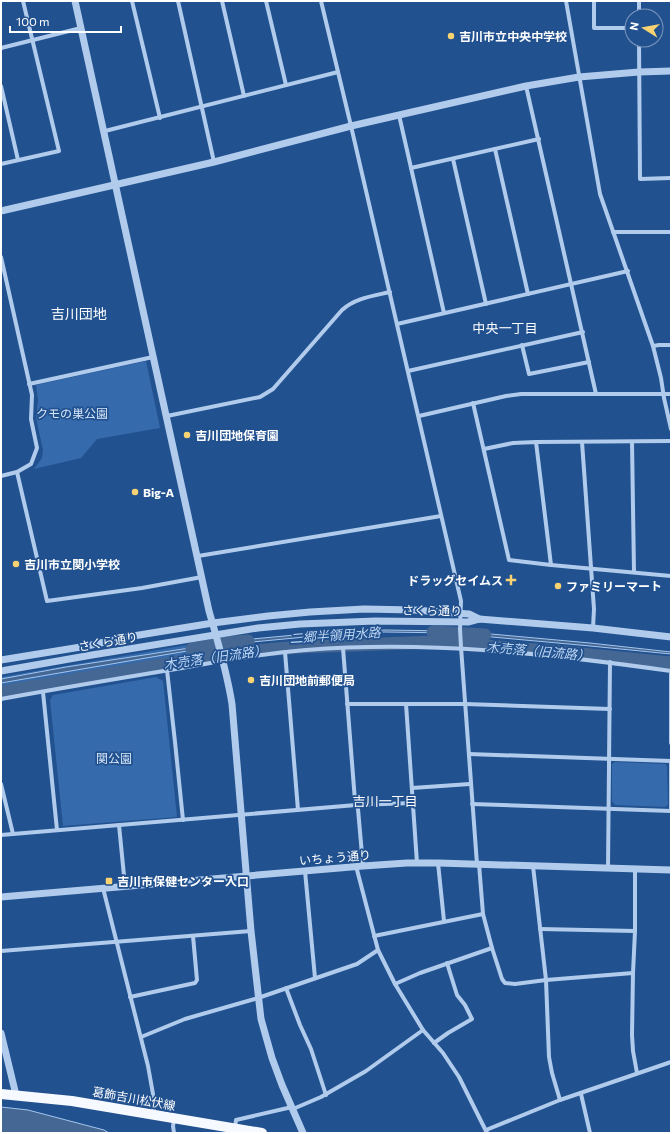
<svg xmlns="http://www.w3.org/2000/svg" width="672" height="1134" viewBox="0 0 672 1134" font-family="Commissioner,'Noto Sans JP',sans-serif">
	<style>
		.green { fill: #356aac }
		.water { fill: #456793; stroke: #a4c6ee }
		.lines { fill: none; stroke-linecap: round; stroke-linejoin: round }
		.river { stroke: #456793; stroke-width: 13 }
		.minor { stroke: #b0cbec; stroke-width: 4 }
		.tertiary { stroke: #b0cbec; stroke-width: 7 }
		.primary { stroke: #f6f9ff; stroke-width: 10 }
		.poi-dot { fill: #f9d272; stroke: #21518f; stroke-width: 1.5 }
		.labels { text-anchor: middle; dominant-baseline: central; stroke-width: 3.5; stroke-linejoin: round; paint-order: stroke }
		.poi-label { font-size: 12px; font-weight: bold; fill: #fff; stroke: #21518f; text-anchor: start }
		.park-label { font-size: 12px; fill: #d6e6f9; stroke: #21518f }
		.street-label { font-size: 12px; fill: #fff; stroke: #21518f }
		.neighbourhood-label { font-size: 13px; fill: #fff; stroke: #21518f }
		.water-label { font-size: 13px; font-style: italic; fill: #bcd5f3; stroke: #21518f }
		.quarter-label { font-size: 14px; fill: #fff; stroke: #21518f }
	</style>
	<rect width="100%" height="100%" fill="#21518f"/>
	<g class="green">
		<path d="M 146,361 L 160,428 L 97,439 L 81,458 L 34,469 L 42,458 L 43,450 L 36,418 L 38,400 L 36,385 Z"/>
		<path d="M 210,641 L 216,659 L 1,696 L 1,677 Z"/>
		<path d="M 156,677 L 163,681 L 177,817 L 63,826 L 50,700 L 53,695 Z"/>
		<path d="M 615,762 L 665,764 L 667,766 L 668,805 L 665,807 L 615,805 L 612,801 L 612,764 Z"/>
	</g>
	<g class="water">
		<path d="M 385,630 L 451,631 L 451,633 L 385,632 L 327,635 L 231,644 L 231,641 L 327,632 Z"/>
		<path d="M 469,632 L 590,643 L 671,652 L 671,654 L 590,646 L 470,635 Z"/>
		<path d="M 209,645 L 210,647 L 1,683 L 1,679 L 66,667 Z"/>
		<path d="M 1,1107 L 28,1110 L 104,1130 L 109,1133 L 1,1133 Z"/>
	</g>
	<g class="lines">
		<g class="river">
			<path d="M 433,632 L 485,635"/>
			<path d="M 192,649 L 226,643 L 248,641"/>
			<path d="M 1,692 L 231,653 L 299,647 L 435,642 L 561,652 L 671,663"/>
		</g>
		<g class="minor">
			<path d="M 132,1 L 160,118"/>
			<path d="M 178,1 L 214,162"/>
			<path d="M 222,1 L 244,96"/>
			<path d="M 266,1 L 286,85"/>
			<path d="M 321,1 L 351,126 L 461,601 L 460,629 L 461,647 L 477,864"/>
			<path d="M 566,1 L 600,194 L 653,346 L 661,378 L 664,398 L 671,429"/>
			<path d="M 594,1 L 594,28 L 632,28"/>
			<path d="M 639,1 L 639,16"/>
			<path d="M 639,40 L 640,179 L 671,178"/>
			<path d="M 1,48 L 81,28"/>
			<path d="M 1,86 L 18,160"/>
			<path d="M 526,86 L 596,394"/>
			<path d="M 399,115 L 444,313"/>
			<path d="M 105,131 L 338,72"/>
			<path d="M 495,149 L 528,294"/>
			<path d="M 453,159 L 486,304"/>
			<path d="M 1,164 L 59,151 L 23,1"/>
			<path d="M 411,168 L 539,139"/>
			<path d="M 613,232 L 671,232"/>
			<path d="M 1,257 L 32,395 L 31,419 L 37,448 L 31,464 L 17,472 L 1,476"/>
			<path d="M 397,324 L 628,271"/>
			<path d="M 522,345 L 529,374 L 589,362"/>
			<path d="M 653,346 L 659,345 L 671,345"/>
			<path d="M 408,371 L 583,332"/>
			<path d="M 29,384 L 153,357"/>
			<path d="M 473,403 L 509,560 L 551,565 L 536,442 L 513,443 L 484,449"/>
			<path d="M 167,416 L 260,397 L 273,389 L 342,310 C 355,298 373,296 390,292"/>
			<path d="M 419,416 L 506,396 L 521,394 L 671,394"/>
			<path d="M 536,442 L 671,441"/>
			<path d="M 582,442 L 594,609 L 593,628"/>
			<path d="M 632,442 L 634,572"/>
			<path d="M 17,472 L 47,601 L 142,588 L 202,577"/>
			<path d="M 198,556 L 441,516"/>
			<path d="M 551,565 L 671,576"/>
			<path d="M 343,648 L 355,801 L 358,809 L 363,866"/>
			<path d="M 285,652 L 298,810"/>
			<path d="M 167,670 L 175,742 L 183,820"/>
			<path d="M 43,692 L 57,830"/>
			<path d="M 1,699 C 61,688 121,678 182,668 C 223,661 264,653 306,650 C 428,640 550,654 671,671 L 671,743"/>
			<path d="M 347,704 L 465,704 L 610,709"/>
			<path d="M 406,704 L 417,863"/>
			<path d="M 469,754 L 671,761"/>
			<path d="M 1,784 L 13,834"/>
			<path d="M 412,788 L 470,784"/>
			<path d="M 472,804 L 671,811"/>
			<path d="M 671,811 L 671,761"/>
			<path d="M 119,825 L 125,886"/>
			<path d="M 1,835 L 356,805 L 413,803"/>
			<path d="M 438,863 L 444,921"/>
			<path d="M 479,864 L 483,914 L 492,948 L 502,979 L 505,983 L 515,984 L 546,980 L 633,973"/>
			<path d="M 356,866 L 378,950 L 395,984 L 423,1030 L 443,1053 L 459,1077 L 487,1133"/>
			<path d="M 533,866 L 546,980 L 549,1057 L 552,1073 L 560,1100"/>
			<path d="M 608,869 L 610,662"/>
			<path d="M 635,869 L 635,931 L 633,973 L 632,1035 L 633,1051 L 637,1073"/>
			<path d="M 305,871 L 315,978"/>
			<path d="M 103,888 L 148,1066 L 153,1094 L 154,1115"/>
			<path d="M 540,929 L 635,931"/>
			<path d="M 374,936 L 483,914"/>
			<path d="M 1,951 L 251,931"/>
			<path d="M 395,984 L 420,973 L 492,948"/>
			<path d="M 286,988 L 300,1025 L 311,1049 L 326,1095"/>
			<path d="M 130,997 L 195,983 L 197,980 L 193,936"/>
			<path d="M 141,1037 L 185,1019 L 258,998 L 357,964 L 378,950"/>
			<path d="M 434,1043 L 448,1033 L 472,1019 L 465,1005 L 457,995 L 447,963"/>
			<path d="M 581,1094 L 590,1133"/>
			<path d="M 293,1109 L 321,1097 L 366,1071 L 423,1030"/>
			<path d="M 174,1120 L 173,1126 L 174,1133"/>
			<path d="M 235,1128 L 236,1120 L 292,1107"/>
			<path d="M 486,1130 L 560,1100 L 671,1062"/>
		</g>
		<g class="tertiary">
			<path d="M 75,1 L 209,611 C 218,642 227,672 232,704 L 251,931 L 261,1019 L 272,1058 L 282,1085 L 303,1133"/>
			<path d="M 1,211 L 214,162 L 351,126 L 526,86 L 579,77 L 639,72 L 671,71"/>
			<path d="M 1,660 L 87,646 L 127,637 L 213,623 L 268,616 L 310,612 L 364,609 L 414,610 L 469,614 L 479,619"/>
			<path d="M 1,671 L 92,655 L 258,628 L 300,624 L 375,621 L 468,622 L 479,619 L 593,628 L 671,637"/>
			<path d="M 1,897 L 363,866 L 407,863 L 438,863 L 671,870"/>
			<path d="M 1,1033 L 16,1095"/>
		</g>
		<path class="primary" d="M 1,1094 L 72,1101 L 262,1133"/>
	</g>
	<g class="poi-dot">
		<circle cx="451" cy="36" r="4"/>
		<circle cx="187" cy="435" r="4"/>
		<circle cx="135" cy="492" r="4"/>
		<circle cx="16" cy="564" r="4"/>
		<path d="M509 574h4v4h4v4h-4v4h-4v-4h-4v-4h4z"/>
		<circle cx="558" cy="586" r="4"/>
		<circle cx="251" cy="680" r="4"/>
		<rect x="105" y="877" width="8" height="8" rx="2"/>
	</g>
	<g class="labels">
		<g class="poi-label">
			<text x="459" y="36">吉川市立中央中学校</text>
			<text x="195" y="435">吉川団地保育園</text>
			<text x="143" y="492">Big-A</text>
			<text x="24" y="564">吉川市立関小学校</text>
			<text x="503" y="580" text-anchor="end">ドラッグセイムス</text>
			<text x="566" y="586">ファミリーマート</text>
			<text x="259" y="680">吉川団地前郵便局</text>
			<text x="117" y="881">吉川市保健センター入口</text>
		</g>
		<g class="park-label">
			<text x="72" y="413">クモの巣公園</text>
			<text x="114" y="758">関公園</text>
		</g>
		<g class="street-label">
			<text transform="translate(432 610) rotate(1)">さくら通り</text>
			<text transform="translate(108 641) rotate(-10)">さくら通り</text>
			<text transform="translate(335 857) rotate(-5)">いちょう通り</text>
			<text transform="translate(134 1098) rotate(10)">葛飾吉川松伏線</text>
		</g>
		<g class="neighbourhood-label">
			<text x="505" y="328">中央一丁目</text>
			<text x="385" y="801">吉川一丁目</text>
		</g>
		<g class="water-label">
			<text transform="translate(335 635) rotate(-4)">二郷半領用水路</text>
			<text transform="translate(538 651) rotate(5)">木売落（旧流路）</text>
			<text transform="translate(215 657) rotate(-8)">木売落（旧流路）</text>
		</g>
		<g class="quarter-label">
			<text x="79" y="313">吉川団地</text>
		</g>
	</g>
	<rect width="672" height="1134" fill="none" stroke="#ffffff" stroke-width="4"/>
	<g transform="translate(644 28) rotate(281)"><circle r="19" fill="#21518f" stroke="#7a97bc"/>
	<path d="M0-3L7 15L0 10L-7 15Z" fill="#f9d272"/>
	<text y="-6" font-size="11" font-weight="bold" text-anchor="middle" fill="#ffffff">N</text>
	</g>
	<path d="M10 26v6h111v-6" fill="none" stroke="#ffffff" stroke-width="2"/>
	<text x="16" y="26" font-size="12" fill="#ffffff" stroke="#21518f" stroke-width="3" paint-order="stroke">100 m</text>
</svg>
